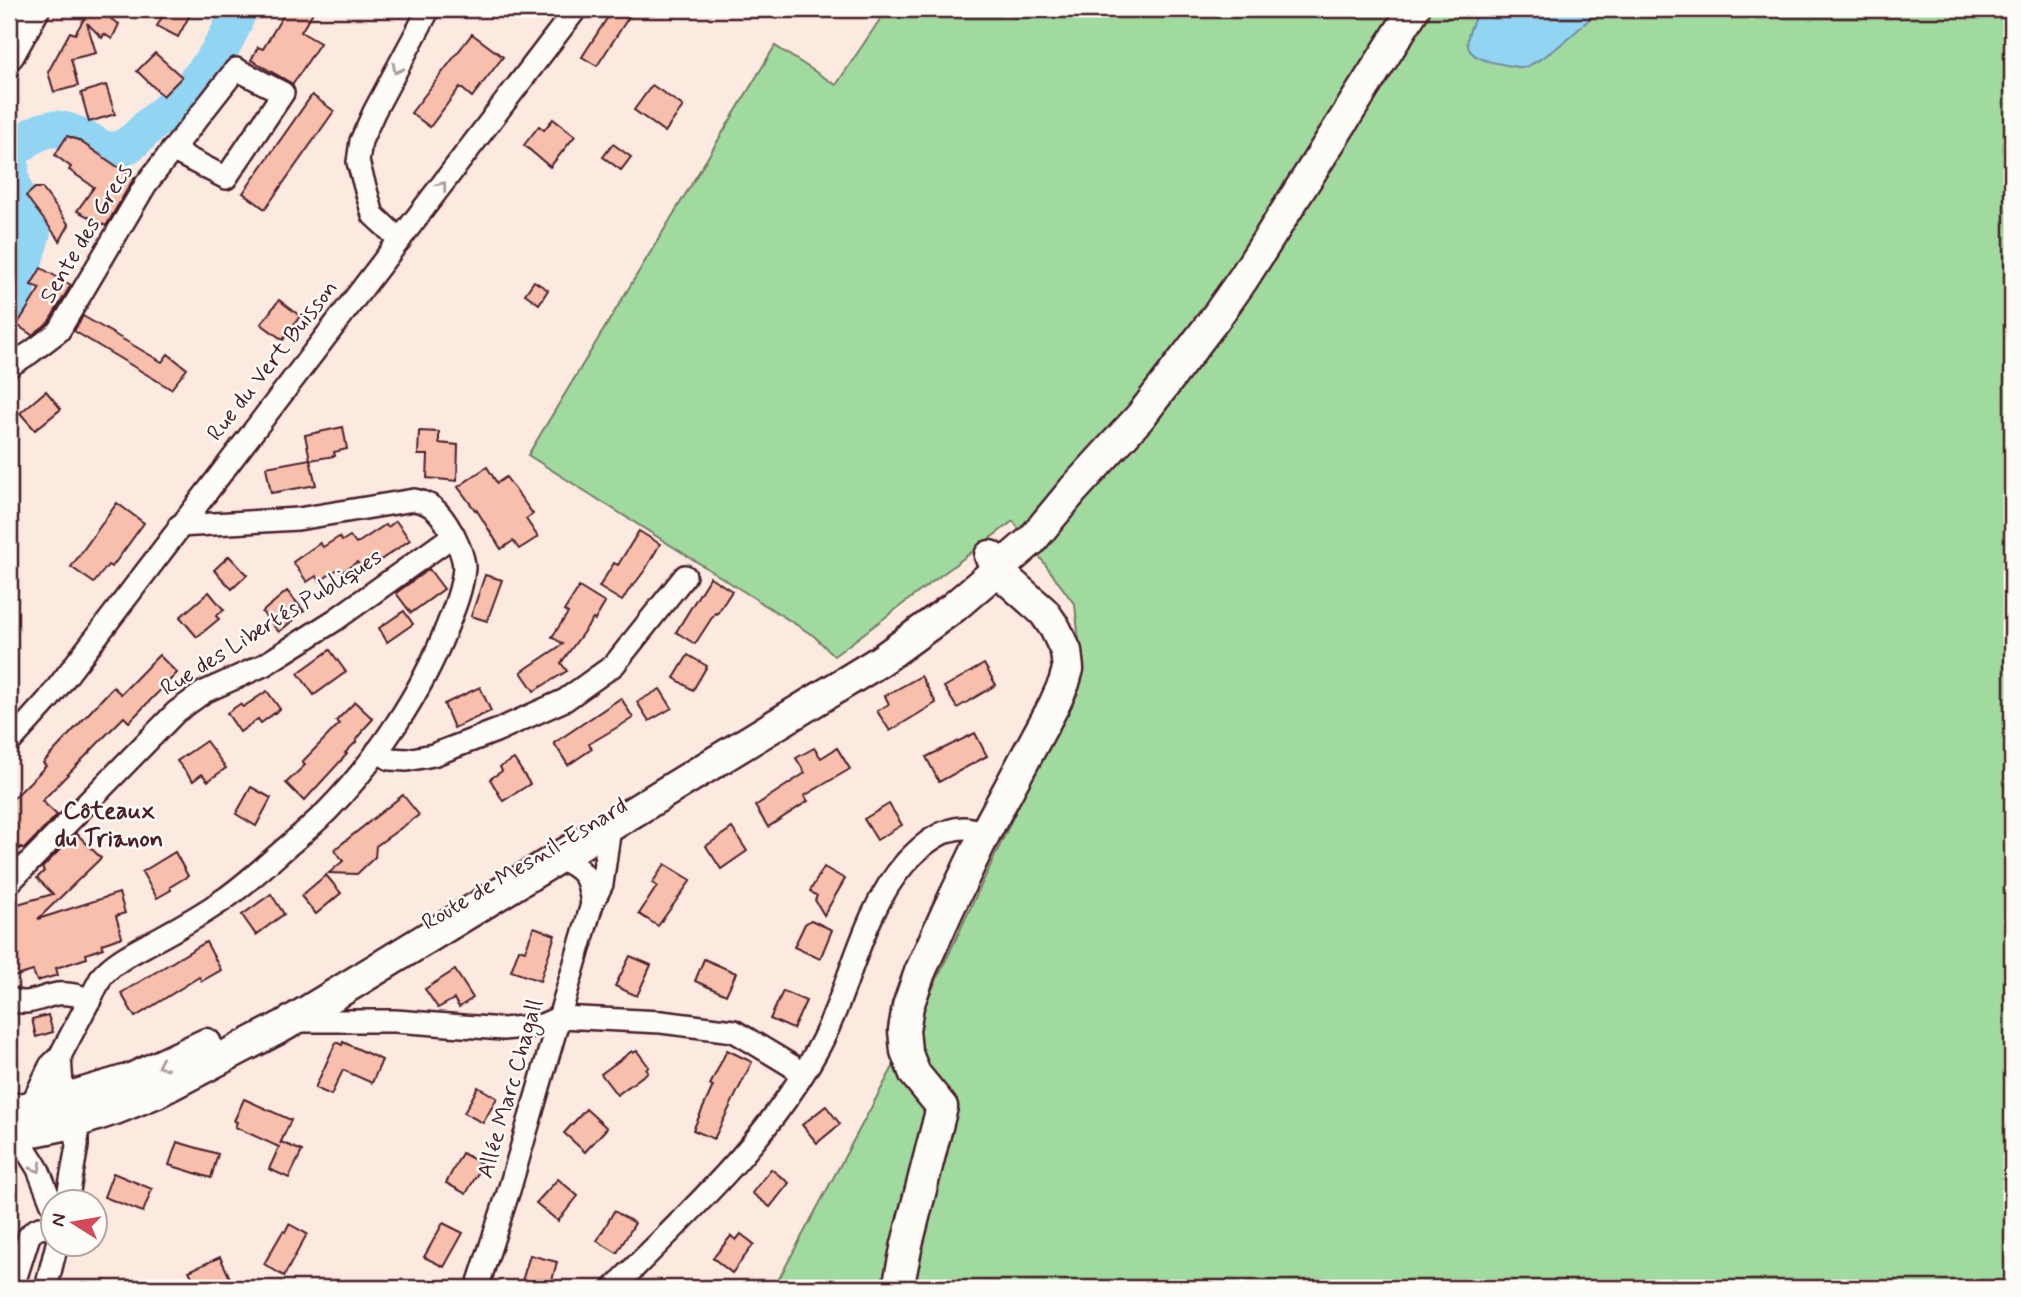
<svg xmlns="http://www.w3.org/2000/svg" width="2021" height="1297" viewBox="0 0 2021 1297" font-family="Mynerve,sans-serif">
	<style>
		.green { fill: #a1da9f; stroke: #767c65; stroke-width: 2 }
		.water { fill: #91d5f2; stroke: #758ca2; stroke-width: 2 }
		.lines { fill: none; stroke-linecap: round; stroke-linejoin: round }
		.river { stroke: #91d5f2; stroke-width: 37 }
		.building { fill: #f8bfad; stroke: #4a1f2b; stroke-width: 2 }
		.street-casing { stroke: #4a1f2b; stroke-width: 26 }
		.secondary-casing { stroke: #4a1f2b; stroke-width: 35 }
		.street { stroke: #fdfcf7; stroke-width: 21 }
		.secondary { stroke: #fdfcf7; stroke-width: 30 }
		.oneway { stroke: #ac999b }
		.labels { text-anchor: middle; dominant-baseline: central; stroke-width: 5; stroke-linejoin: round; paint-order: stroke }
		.street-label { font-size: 23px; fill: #4a1f2b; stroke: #fdfcf7 }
		.neighbourhood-label { font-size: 24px; font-weight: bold; fill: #4a1f2b; stroke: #fdfcf7 }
	</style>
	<rect width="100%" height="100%" fill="#fceae1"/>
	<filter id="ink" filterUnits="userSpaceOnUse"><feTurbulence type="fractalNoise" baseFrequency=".0143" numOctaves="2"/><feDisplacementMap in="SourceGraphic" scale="14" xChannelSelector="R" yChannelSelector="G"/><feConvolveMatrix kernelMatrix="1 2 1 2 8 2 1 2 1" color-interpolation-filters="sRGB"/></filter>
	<g filter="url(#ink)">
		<path class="green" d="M 887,9 L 2012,9 L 2012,1288 L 774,1288 L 915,1026 L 1082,670 L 1075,605 L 1013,521 L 834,656 L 814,636 L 528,455 L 775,46 L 836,85 Z"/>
		<path class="water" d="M 1479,9 L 1600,9 C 1578,30 1556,52 1528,66 C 1521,69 1510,66 1502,64 C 1458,57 1463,42 1479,9 Z"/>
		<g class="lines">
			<g class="river">
				<path d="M 21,144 C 46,123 62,126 89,141 C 97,146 105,151 114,150 C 130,148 138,136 149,126 C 190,92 221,61 239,9"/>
				<path d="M 9,313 L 32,234 L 34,219 C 20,201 8,189 11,165"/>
			</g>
		</g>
		<g class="building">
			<path d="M 90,9 L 117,9 L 111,19 L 119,24 L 112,39 L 104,34 L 102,38 L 87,23 L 96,53 L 71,59 L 78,86 L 54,92 L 48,72 L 70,32 L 75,34 Z"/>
			<path d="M 166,9 L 193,9 L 178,37 L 157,26 Z"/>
			<path d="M 287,9 L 315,9 L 301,32 L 320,43 L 293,84 L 251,60 L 258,47 L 263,49 Z"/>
			<path d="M 613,9 L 634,9 L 597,66 L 582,57 Z"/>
			<path d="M 472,34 L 503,57 L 472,97 L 460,87 L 430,127 L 411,113 Z"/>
			<path d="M 155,53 L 182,77 L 163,96 L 137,71 Z"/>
			<path d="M 106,85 L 115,114 L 89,122 L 81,93 Z"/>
			<path d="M 652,85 L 683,106 L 665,132 L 634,110 Z"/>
			<path d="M 312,95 L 334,111 L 265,209 L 243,193 Z"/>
			<path d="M 553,119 L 575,136 L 550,167 L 524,145 L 539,126 L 544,130 Z"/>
			<path d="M 67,136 L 78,140 L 134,178 L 106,226 L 77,211 L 94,187 L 69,170 L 71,167 L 55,155 Z"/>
			<path d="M 613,144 L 631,157 L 621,170 L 603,157 Z"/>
			<path d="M 35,188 L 42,188 L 69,225 L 60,241 L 26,196 Z"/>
			<path d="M 41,268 L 71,285 L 48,323 L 32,335 L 17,325 L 40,288 L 31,285 Z"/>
			<path d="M 534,281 L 548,290 L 539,304 L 525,294 Z"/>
			<path d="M 279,300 L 300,316 L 283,340 L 261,324 Z"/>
			<path d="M 83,316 L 162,362 L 168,354 L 187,369 L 171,389 L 74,331 Z"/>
			<path d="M 46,391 L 61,409 L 35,430 L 20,413 Z"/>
			<path d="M 343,427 L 347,449 L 334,452 L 335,456 L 310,460 L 316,485 L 271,493 L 266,467 L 310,459 L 305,435 Z"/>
			<path d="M 419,431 L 439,432 L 439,443 L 458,445 L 457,481 L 427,478 L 428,455 L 418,455 Z"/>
			<path d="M 487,467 L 497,483 L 506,477 L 533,514 L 526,519 L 538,537 L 519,549 L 513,541 L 501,549 L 476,509 L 475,510 L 458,487 Z"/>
			<path d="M 117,503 L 144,523 L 112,567 L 108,565 L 94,583 L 71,567 Z"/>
			<path d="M 396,521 L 410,540 L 376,563 L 372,557 L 360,566 L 357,562 L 341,573 L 338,569 L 320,581 L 316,576 L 307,582 L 293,562 L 320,543 L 323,547 L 339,537 L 342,541 L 350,536 L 356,544 L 385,525 L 388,527 Z"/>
			<path d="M 639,531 L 660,544 L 645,570 L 633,586 L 632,585 L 622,601 L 599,587 L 614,563 L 618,565 Z"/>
			<path d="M 229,556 L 247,575 L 232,589 L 214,570 Z"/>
			<path d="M 429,569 L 444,589 L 411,613 L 396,593 Z"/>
			<path d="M 485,575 L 502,580 L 487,621 L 471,616 Z"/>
			<path d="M 710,577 L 732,591 L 717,614 L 715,613 L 695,644 L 676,632 Z"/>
			<path d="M 579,587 L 605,603 L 595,620 L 593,619 L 561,663 L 567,671 L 534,691 L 521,672 L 563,644 L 552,637 L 568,613 L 564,611 Z"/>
			<path d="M 287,591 L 304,611 L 279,632 L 262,612 Z"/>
			<path d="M 209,592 L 224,610 L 216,616 L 219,619 L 197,637 L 180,617 Z"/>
			<path d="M 404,611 L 413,624 L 387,642 L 379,628 Z"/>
			<path d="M 330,650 L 346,672 L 314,695 L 298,673 Z"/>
			<path d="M 159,655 L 177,673 L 129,722 L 124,717 L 109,732 L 42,801 L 57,815 L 24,849 L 21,847 L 20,849 L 9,838 L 9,803 L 46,766 L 43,763 L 113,687 L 121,694 Z"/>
			<path d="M 688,655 L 707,666 L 693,690 L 674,678 Z"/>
			<path d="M 984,664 L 996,685 L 957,708 L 944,687 Z"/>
			<path d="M 921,676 L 936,703 L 890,731 L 877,711 L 889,704 L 885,696 Z"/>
			<path d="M 480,687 L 491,711 L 454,728 L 444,704 Z"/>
			<path d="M 660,689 L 672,708 L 649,721 L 637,702 Z"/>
			<path d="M 267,691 L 280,709 L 261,723 L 258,719 L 240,732 L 227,713 L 240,704 L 243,707 Z"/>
			<path d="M 621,698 L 633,718 L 589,744 L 592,749 L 568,765 L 554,743 Z"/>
			<path d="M 355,702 L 373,719 L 362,731 L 363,732 L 356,740 L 357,741 L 345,753 L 347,754 L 304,801 L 286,783 L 305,765 L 302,762 L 339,724 L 336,721 Z"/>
			<path d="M 975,733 L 987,756 L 939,782 L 926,757 Z"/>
			<path d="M 206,741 L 226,768 L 208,781 L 202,774 L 193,781 L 177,761 Z"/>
			<path d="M 814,748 L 821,758 L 837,748 L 850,769 L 804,796 L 808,801 L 768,827 L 755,806 L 805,773 L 796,758 Z"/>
			<path d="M 514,759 L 530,784 L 503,801 L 490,779 L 502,771 L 500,767 Z"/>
			<path d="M 251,787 L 271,798 L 256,826 L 236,814 Z"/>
			<path d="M 403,795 L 419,815 L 376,846 L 375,857 L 357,874 L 329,873 L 343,861 L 334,850 Z"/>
			<path d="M 889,804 L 902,825 L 877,840 L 864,819 Z"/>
			<path d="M 732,828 L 747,851 L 721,869 L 706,846 Z"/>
			<path d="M 76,833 L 101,858 L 38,919 L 119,893 L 125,913 L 116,916 L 122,937 L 102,944 L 103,948 L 86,954 L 87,958 L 56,968 L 58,975 L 37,981 L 33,971 L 13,977 L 9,963 L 9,917 L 17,915 L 14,905 L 53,894 L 37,878 L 44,871 L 42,868 Z"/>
			<path d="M 175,852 L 188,876 L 170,887 L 171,890 L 157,898 L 142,872 Z"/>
			<path d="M 665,864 L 691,880 L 658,926 L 639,914 L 657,886 L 652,883 Z"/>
			<path d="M 824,867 L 845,879 L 824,915 L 815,900 L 817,896 L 810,891 Z"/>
			<path d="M 326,875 L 341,893 L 316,914 L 301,896 Z"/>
			<path d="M 271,894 L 284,914 L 256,935 L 242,915 Z"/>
			<path d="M 811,920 L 832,930 L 820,959 L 794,947 L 805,924 Z"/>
			<path d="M 534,927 L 555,935 L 540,981 L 511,971 L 519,949 L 525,951 Z"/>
			<path d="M 206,942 L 221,970 L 202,981 L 199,977 L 135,1017 L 121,993 Z"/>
			<path d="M 630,956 L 651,965 L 637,996 L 615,986 Z"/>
			<path d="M 704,959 L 736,973 L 726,995 L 695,981 Z"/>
			<path d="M 455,970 L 473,998 L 459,1007 L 454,999 L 438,1008 L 425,989 Z"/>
			<path d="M 783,991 L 806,1001 L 793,1029 L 770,1019 Z"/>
			<path d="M 48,1015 L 53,1032 L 36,1037 L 32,1019 Z"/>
			<path d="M 336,1042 L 342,1045 L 343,1042 L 382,1060 L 372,1083 L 343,1070 L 331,1095 L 315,1088 Z"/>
			<path d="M 727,1050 L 752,1062 L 714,1139 L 693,1130 L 713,1086 L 710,1085 Z"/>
			<path d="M 632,1051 L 633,1053 L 637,1051 L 649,1067 L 646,1069 L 648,1072 L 617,1095 L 601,1074 Z"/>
			<path d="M 478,1087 L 497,1098 L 483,1123 L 464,1113 Z"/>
			<path d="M 244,1099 L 291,1120 L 280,1144 L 281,1142 L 302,1151 L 289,1178 L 269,1169 L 279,1147 L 235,1127 L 237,1122 L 234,1121 Z"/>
			<path d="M 826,1106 L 840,1124 L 817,1143 L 802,1125 Z"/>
			<path d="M 586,1109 L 607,1128 L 585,1152 L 564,1133 Z"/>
			<path d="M 177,1142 L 218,1154 L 211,1178 L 169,1165 Z"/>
			<path d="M 462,1153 L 483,1164 L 466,1194 L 446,1183 Z"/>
			<path d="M 771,1169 L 789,1183 L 770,1207 L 752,1193 Z"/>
			<path d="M 113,1173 L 152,1189 L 143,1212 L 104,1197 Z"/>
			<path d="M 558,1179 L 578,1196 L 558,1221 L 536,1203 Z"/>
			<path d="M 614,1211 L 635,1223 L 617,1253 L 597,1241 Z"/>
			<path d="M 443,1223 L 463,1233 L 444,1267 L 424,1257 Z"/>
			<path d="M 289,1224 L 307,1234 L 284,1276 L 264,1264 L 283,1231 L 285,1232 Z"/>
			<path d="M 741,1234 L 754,1244 L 732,1273 L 713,1258 L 731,1236 L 736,1240 Z"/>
			<path d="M 530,1255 L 557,1262 L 550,1288 L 535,1288 L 521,1284 Z"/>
			<path d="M 220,1257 L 230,1278 L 208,1288 L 198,1288 L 189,1271 Z"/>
		</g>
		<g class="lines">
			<g class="street-casing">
				<g id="street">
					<path d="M 400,240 L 373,215 L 358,162 L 361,141 L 374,112 L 429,9"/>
					<path d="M 9,366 L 30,353 L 59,331 L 146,184 L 236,69 L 283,93 L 226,178 L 172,150"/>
					<path d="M 9,743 L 48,700 L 576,9"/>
					<path d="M 377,751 L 390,759 L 407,760 L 433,755 L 496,731 L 565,700 L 614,665 L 685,576"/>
					<path d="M 560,858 C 586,871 588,876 592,904"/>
					<path d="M 9,883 L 176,712 L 204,692 L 264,665 L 335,620 L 454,535"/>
					<path d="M 9,998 C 25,1008 40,997 57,994 C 69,993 79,995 90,1000"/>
					<path d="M 293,1021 L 395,1021 L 503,1029 L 542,1025 L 560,1017 L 661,1022 L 734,1031 L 792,1066 L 801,1076"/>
					<path d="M 60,1056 L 62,1087 L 77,1131 L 77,1146 L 67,1202"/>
					<path d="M 52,1204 L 38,1169 L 17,1135 L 50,1066 L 60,1056 L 102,976 C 116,960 136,951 154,941 C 178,928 201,915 223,900 C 243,886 262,869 280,853 C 296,839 313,825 328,810 C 375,762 422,692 446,629 C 454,609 462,590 464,568 C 464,551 444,513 429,505 C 424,502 419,501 414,500 L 298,519 L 179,526"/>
					<path d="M 9,1287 L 14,1283 L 29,1236 C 36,1227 42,1227 52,1227"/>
					<path d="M 46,1288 L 57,1244"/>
					<path d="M 477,1288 L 510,1187 L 592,904 L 602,884 L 610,827"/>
					<path d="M 614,1288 C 689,1212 769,1140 820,1045 C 851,986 861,913 906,862 C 921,846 941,828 964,828 C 971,828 978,831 985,833"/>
				</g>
			</g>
			<g class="secondary-casing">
				<g id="secondary">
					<path d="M 9,54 L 34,9"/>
					<path d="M 9,1111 L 50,1103 L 131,1079 L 206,1044"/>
					<path d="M 9,1136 L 73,1123 L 115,1109 L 157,1092 L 285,1025 L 880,661 L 954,607 L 1032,540 L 1074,489 L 1140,417 L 1214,320 L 1243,279 L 1414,9"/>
					<path d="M 898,1288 L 907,1244 L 942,1107 L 915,1074 L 906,1051 L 904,1030 L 908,1006 L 920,972 L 948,910 L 985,833 L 1054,705 L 1064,683 L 1068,669 L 1066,651 L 1055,628 L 1044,612 L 1010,582 L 990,556"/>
				</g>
			</g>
			<use href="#street" class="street"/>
			<use href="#secondary" class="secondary"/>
		</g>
		<defs><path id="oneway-chevron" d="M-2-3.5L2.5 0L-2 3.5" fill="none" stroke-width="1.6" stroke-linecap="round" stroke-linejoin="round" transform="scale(1.75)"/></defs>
		<g class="oneway">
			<use href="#oneway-chevron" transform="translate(397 69) rotate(118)"/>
			<use href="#oneway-chevron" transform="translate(442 186) rotate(-52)"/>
			<use href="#oneway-chevron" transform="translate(162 1065) rotate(155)"/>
			<use href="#oneway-chevron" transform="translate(37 1168) rotate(61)"/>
		</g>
	</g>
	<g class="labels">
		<g class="street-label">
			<text transform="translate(87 234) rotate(-59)">Sente des Grecs</text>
			<text transform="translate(273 361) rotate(-52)">Rue du Vert Buisson</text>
			<text transform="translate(272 623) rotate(-32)">Rue des Libertés Publiques</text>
			<text transform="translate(525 865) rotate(-31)">Route de Mesnil-Esnard</text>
			<text transform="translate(511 1089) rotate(-74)">Allée Marc Chagall</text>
		</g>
		<g class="neighbourhood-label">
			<text x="109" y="811">Côteaux<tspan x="109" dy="28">du Trianon</tspan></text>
		</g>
	</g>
	<rect width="2021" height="1297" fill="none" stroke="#fdfcf7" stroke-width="35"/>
	<rect x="18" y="18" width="1986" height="1262" fill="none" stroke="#4a1f2b" stroke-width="2.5" filter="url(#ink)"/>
	<g transform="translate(74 1223) rotate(281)"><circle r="33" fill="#fdfcf7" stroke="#b5a4a5" stroke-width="2"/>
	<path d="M0-5L12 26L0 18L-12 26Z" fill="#d1495b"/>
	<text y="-10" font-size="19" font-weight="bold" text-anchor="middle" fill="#4a1f2b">N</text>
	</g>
</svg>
